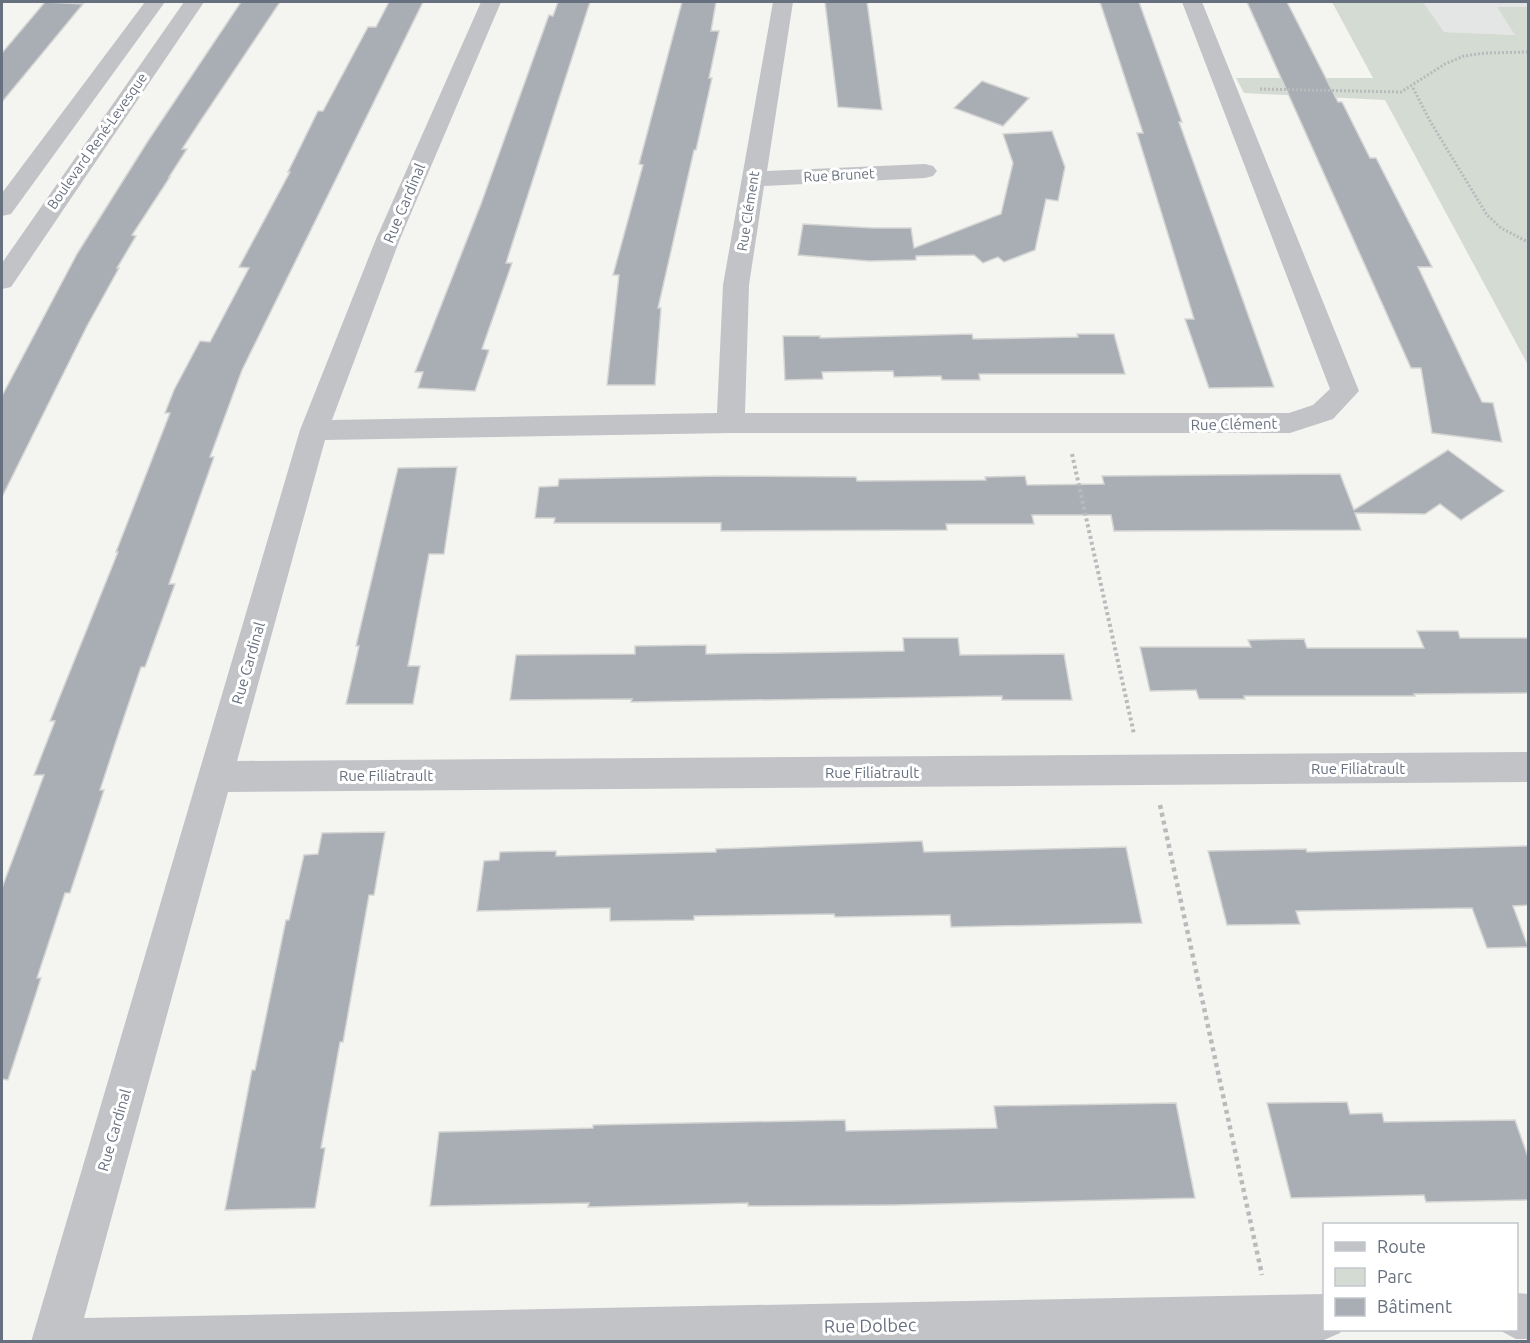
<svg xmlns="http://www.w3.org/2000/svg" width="1530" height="1343" viewBox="0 0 1530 1343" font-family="Ubuntu,sans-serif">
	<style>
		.built { fill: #e4e6e5 }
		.green { fill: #d4dbd3 }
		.building { fill: #a9aeb4; stroke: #d5d6d4; stroke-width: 1.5 }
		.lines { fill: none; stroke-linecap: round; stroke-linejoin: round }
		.path-far2 { stroke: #b8babc; stroke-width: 3; stroke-dasharray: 2 2; stroke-linecap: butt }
		.path-far1 { stroke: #b8babc; stroke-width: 4; stroke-dasharray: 3 3; stroke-linecap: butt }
		.path { stroke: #b8babc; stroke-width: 4.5; stroke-dasharray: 4 4; stroke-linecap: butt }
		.street { fill: #c1c3c6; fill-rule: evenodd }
		.labels { text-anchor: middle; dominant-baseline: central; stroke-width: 6; stroke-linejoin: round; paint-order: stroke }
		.far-street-label { font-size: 14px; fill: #67707f; stroke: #fff }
		.street-label { font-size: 15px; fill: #67707f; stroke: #fff }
		.near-street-label { font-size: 18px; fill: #67707f; stroke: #fff }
	</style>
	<rect width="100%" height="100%" fill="#f4f4f1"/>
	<path class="built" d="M 1423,2 L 1528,2 L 1528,7 L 1497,7 L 1516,35 L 1443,32 Z"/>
	<path class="green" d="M 1332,2 L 1423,2 L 1444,32 L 1515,35 L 1497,7 L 1528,7 L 1528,365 L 1385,100 L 1244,93 L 1236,78 L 1373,78 Z"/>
	<g class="building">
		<path d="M 45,2 L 83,4 L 2,102 L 2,53 Z"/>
		<path d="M 241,2 L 280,2 L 199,123 L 182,149 L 187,149 L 169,177 L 170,177 L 132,235 L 136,236 L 117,268 L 119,268 L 87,326 L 2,497 L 2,396 L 77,254 L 148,141 Z"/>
		<path d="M 389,2 L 423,2 L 242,370 L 210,457 L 214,457 L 169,584 L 175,584 L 145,667 L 141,667 L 118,735 L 100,790 L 104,790 L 70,893 L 65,893 L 37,978 L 41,978 L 8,1080 L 2,1079 L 2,888 L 44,775 L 34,775 L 55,721 L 50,721 L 118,552 L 116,552 L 170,413 L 165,413 L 174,390 L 200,341 L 210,342 L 249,268 L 239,267 L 290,172 L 288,172 L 318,111 L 323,111 L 368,27 L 376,27 Z"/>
		<path d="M 558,2 L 590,2 L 506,263 L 512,263 L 482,349 L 489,350 L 475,391 L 418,388 L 423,372 L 415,372 L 481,204 L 549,15 L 553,16 Z"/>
		<path d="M 682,2 L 716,2 L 711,31 L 719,31 L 709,78 L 712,78 L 696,150 L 694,150 L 658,308 L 661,308 L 655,385 L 607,385 L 619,275 L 613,275 L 643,165 L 639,164 Z"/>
		<path d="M 825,2 L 867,2 L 882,110 L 838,107 Z"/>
		<path d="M 1100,2 L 1139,2 L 1182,122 L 1179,122 L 1274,387 L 1209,388 L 1185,319 L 1194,319 L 1137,133 L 1143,133 Z"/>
		<path d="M 1247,2 L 1287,2 L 1338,102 L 1342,102 L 1370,158 L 1376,158 L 1432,267 L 1418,267 L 1482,402 L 1493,403 L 1502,442 L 1432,433 L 1421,368 L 1411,368 Z"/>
		<path d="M 982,81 L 1029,98 L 1003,126 L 954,108 Z"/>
		<path d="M 1052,131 L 1065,167 L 1058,201 L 1046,199 L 1035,250 L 1004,262 L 998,257 L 983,263 L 974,255 L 916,256 L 916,260 L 869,261 L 798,255 L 803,224 L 873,228 L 911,228 L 914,248 L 1001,214 L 1013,163 L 1003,134 Z"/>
		<path d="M 972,334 L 973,339 L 1078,337 L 1077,334 L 1114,334 L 1125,374 L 979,374 L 980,380 L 942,380 L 941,376 L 894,377 L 893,371 L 822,372 L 823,379 L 785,380 L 783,336 L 820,336 L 820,338 Z"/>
		<path d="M 1448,450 L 1504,491 L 1461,520 L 1440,504 L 1425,514 L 1355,513 L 1361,530 L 1114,531 L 1111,515 L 1032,515 L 1034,524 L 946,524 L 947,530 L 721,531 L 721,523 L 554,523 L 555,518 L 535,518 L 539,487 L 558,486 L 559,479 L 722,476 L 856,477 L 857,481 L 986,480 L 985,477 L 1025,476 L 1027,485 L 1104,484 L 1102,476 L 1340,474 L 1354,510 Z"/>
		<path d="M 457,467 L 444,554 L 429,554 L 408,666 L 420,666 L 413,704 L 346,704 L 359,646 L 356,646 L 398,468 Z"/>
		<path d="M 1417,631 L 1458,631 L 1460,638 L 1528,638 L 1528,693 L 1414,694 L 1415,696 L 1244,696 L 1245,699 L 1199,699 L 1196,690 L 1150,691 L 1140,647 L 1251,647 L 1248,640 L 1304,639 L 1307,648 L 1424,648 Z"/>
		<path d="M 903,638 L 958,638 L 960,655 L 1064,654 L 1072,700 L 1002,700 L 1002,696 L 631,702 L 632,699 L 510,700 L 516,655 L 635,654 L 635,646 L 706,645 L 706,654 L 904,651 Z"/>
		<path d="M 385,832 L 374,895 L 369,895 L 343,1042 L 340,1042 L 321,1148 L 325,1148 L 315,1208 L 225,1210 L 252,1070 L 255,1070 L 286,920 L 289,920 L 304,855 L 318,854 L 322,833 Z"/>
		<path d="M 922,841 L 924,852 L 1126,847 L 1142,923 L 951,927 L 950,915 L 835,917 L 834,914 L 694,916 L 694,920 L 610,921 L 610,908 L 477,911 L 484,861 L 499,860 L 500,852 L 556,851 L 556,856 L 716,852 L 716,849 Z"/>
		<path d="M 1528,846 L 1528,905 L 1513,906 L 1528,947 L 1487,948 L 1472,908 L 1296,911 L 1300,924 L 1227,925 L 1208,851 L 1306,849 L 1307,852 Z"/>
		<path d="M 1347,1102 L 1350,1114 L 1382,1113 L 1384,1122 L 1515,1120 L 1528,1157 L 1528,1200 L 1426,1202 L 1424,1195 L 1291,1198 L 1267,1103 Z"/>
		<path d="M 1176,1103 L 1195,1198 L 894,1205 L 748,1206 L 748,1203 L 588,1207 L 589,1203 L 430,1206 L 439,1132 L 593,1128 L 593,1125 L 845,1120 L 846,1131 L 997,1128 L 994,1106 Z"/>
	</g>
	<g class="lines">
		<g class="path-far2">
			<path d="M 1413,88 L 1430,121 L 1487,215 L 1501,228 L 1528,242"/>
			<path d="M 1260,89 L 1401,92 L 1445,64 L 1464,56 L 1485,53 L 1528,52"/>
		</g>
		<path class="path-far1" d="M 1072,454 L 1134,734"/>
		<path class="path" d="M 1160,805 L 1262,1275"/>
		<g class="street">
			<path d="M 145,2 L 165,2 L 11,214 L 2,216 L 2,193 Z"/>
			<path d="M 184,2 L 204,2 L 11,287 L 2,289 L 2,263 Z"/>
			<path d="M 481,2 L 501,2 L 400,239 L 332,420 L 717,413 L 723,285 L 773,2 L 793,2 L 767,171 L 925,164 L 933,166 L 937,171 L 933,176 L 925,178 L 764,186 L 749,285 L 745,413 L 1289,413 L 1313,405 L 1330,389 L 1182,2 L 1202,2 L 1359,391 L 1333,419 L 1290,433 L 731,433 L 325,440 L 237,761 L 1528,752 L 1528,782 L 228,792 L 84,1318 L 1324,1294 L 1324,1330 L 1341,1330 L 1340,1333 L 1324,1340 L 1226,1342 L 31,1342 L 300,430 L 376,239 Z"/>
			<path d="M 1516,1293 L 1528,1294 L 1528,1339 L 1516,1339 L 1499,1330 L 1516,1330 Z"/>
		</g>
	</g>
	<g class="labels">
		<g class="far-street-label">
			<text transform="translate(97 141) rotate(-55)">Boulevard René-Levesque</text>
			<text transform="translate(839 175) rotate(-3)">Rue Brunet</text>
			<text transform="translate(748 211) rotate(-81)">Rue Clément</text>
		</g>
		<g class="street-label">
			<text transform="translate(404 203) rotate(-67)">Rue Cardinal</text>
			<text transform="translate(1234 424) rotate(-1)">Rue Clément</text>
			<text transform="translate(248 663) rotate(-74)">Rue Cardinal</text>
			<text x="1358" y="768">Rue Filiatrault</text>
			<text x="872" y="772">Rue Filiatrault</text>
			<text x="386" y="775">Rue Filiatrault</text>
			<text transform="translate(114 1130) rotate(-74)">Rue Cardinal</text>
		</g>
		<g class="near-street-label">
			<text transform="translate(870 1325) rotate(-1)">Rue Dolbec</text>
		</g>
	</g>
	<rect width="1530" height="1343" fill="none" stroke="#67707f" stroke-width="6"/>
	<rect x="1323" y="1223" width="195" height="108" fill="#ffffff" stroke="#c2c6cc" stroke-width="1.5"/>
	<rect x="1335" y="1242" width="30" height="9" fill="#c1c3c6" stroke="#c2c6cc" stroke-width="1.5"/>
	<text x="1377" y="1253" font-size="18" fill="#67707f">Route</text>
	<rect x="1335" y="1268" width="30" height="18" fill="#d4dbd3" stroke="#c2c6cc" stroke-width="1.5"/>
	<text x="1377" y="1283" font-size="18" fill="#67707f">Parc</text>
	<rect x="1335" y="1298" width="30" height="18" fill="#a9aeb4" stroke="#c2c6cc" stroke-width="1.5"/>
	<text x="1377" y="1313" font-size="18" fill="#67707f">Bâtiment</text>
</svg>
